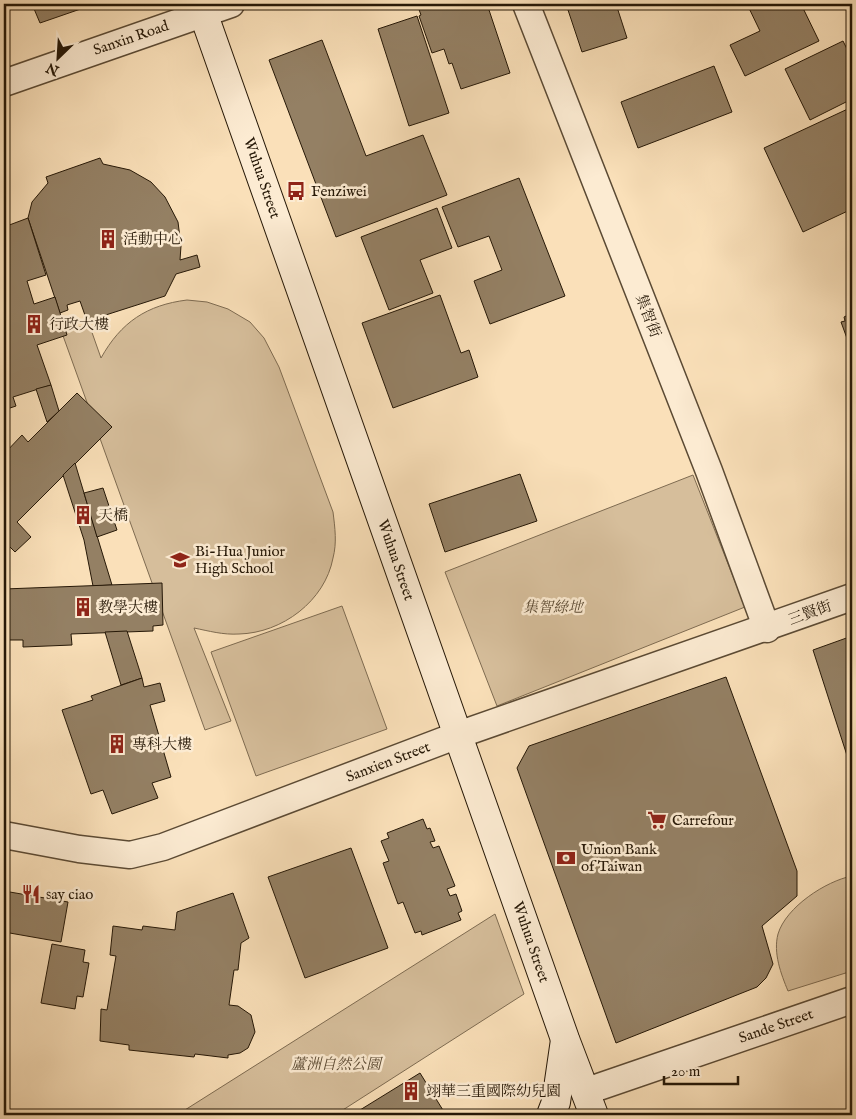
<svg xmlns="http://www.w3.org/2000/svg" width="856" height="1119" viewBox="0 0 856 1119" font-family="'IM FELL English','Noto Serif TC',serif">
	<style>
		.green { fill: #d6be9b; stroke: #7e6b51 }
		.building { fill: #948064; stroke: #261807 }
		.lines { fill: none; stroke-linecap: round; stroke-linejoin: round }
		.street-casing { stroke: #5b4a34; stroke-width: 29 }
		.secondary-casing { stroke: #261807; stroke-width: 30 }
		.street { stroke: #fcebd2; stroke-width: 26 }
		.secondary { stroke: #fcebd2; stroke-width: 28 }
		.labels { text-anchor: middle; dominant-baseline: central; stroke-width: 5; stroke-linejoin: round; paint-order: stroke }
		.street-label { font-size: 15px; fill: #261807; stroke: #fcebd2 }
		.poi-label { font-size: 15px; fill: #261807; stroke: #fcebd2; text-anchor: start }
		.park-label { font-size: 15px; font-style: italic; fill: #5b4a33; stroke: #fcebd2 }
	</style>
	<rect width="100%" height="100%" fill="#fae0b9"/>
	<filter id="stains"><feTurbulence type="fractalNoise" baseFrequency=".004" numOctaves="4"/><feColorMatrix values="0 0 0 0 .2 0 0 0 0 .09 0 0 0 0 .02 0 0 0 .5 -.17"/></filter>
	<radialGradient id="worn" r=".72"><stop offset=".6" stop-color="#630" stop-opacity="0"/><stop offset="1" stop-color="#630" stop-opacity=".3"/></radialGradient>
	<g class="green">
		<path d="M 187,300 L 207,302 L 228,309 L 250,322 L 264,338 L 279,367 L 333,512 C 335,528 337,543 333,558 C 325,601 282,633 239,634 C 223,635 209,631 194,628 L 231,721 L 205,730 L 62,333 L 89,324 L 101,358 C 121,322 147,305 187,300 Z"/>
		<path d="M 693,475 L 745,607 L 497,706 L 445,572 Z"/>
		<path d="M 342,606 L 387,729 L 256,776 L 211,652 Z"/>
		<path d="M 852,876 L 852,971 L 788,991 C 781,974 773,953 778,934 C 786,907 826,881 852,876 Z"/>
		<path d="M 495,914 L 524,994 L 335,1115 L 177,1115 Z"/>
	</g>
	<g class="building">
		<path d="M 32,4 L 95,4 L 40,23 Z"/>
		<path d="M 417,4 L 487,4 L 510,73 L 461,89 L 452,63 L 449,64 L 444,49 L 432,53 L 419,16 L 421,15 Z"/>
		<path d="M 566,4 L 616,4 L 627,38 L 582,52 Z"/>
		<path d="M 747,4 L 801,4 L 819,41 L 745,76 L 730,45 L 760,31 Z"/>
		<path d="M 417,16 L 449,113 L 409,126 L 378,29 Z"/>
		<path d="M 322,40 L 366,156 L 423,135 L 447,195 L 336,237 L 269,60 Z"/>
		<path d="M 843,41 L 852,59 L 852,99 L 810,120 L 785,69 Z"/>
		<path d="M 714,66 L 732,112 L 638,148 L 621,102 Z"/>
		<path d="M 852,107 L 852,209 L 803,232 L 764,148 Z"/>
		<path d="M 100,158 L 103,164 L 130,170 L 151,182 L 165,197 L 178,222 L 181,246 L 180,260 L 197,255 L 200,267 L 176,274 L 165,296 L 87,321 L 80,301 L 67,305 L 68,310 L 60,313 L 28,218 L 32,202 L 48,183 L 46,177 Z"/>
		<path d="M 519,178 L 565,296 L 490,324 L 474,281 L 502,270 L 489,236 L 458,247 L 442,207 Z"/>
		<path d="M 437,208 L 452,248 L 420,260 L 433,293 L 389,310 L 361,237 Z"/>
		<path d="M 28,218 L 46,275 L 27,281 L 34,304 L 55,297 L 67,335 L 37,345 L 51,385 L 13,397 L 16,406 L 4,410 L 4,227 Z"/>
		<path d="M 440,295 L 461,353 L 469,350 L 478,377 L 393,408 L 362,323 Z"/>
		<path d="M 852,313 L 852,352 L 841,322 L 845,321 L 844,317 Z"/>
		<path d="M 51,385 L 59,411 L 47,422 L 36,389 Z"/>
		<path d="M 77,393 L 112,427 L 17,522 L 31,537 L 15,552 L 4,541 L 4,454 L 22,435 L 28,442 Z"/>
		<path d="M 75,463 L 84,493 L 112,585 L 93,586 L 84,540 L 63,475 Z"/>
		<path d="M 520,474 L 537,521 L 445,552 L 429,504 Z"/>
		<path d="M 103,488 L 117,530 L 97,537 L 84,493 Z"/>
		<path d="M 162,583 L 163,625 L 153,626 L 153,631 L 71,634 L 72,645 L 23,647 L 23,640 L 6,640 L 6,648 L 4,648 L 4,589 Z"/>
		<path d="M 127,631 L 142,678 L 121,685 L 105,632 Z"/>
		<path d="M 852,636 L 852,771 L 813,650 Z"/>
		<path d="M 726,677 L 797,871 L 797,896 L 762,926 L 773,964 L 766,978 L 757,987 L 616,1043 L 517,768 L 529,746 Z"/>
		<path d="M 142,678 L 144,687 L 160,683 L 165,701 L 150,705 L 171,777 L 152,783 L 158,798 L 112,814 L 103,790 L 91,794 L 62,710 L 93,700 L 91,696 Z"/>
		<path d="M 423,819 L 427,829 L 430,828 L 435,841 L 430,842 L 433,848 L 439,846 L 455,886 L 447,889 L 450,896 L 456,894 L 462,911 L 458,913 L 461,920 L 422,935 L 421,931 L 415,933 L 403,902 L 398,904 L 383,863 L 389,861 L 381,841 L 389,838 L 387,833 Z"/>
		<path d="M 351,848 L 388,948 L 305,978 L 268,877 Z"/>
		<path d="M 4,891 L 68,902 L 61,942 L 4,932 Z"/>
		<path d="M 233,893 L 249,938 L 241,943 L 238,970 L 234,970 L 229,1005 L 238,1006 L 251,1015 L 255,1032 L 248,1048 L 240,1053 L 228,1055 L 228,1058 L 195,1054 L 194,1057 L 129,1050 L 129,1045 L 100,1041 L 101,1009 L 107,1010 L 116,956 L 110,955 L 113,926 L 142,930 L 143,926 L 175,930 L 177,912 Z"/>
		<path d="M 52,944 L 85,950 L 83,962 L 89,963 L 83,997 L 77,996 L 75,1009 L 41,1003 Z"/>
		<path d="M 420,1073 L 446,1115 L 363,1115 L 360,1110 Z"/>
	</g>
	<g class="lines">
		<g class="street-casing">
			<g id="street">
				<path d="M 526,4 L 709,471 L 767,629"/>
				<path d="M 4,83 L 231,4"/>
				<path d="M 4,835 L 79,849 L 130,855 L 163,847 L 458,735 L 852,597"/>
				<path d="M 587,1091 L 852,1000"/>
			</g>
		</g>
		<g class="secondary-casing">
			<g id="secondary">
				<path d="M 200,4 L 565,1039 L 594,1115"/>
				<path d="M 551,1115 L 556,1102 L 565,1040"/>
			</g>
		</g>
		<use href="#street" class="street"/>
		<use href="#secondary" class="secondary"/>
	</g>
	<defs>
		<g id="bus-bare" transform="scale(1.5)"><path d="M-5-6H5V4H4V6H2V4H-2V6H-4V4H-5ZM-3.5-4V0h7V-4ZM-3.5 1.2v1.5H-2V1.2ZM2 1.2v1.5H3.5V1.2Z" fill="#8f2418" stroke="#fcebd2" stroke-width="2.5" paint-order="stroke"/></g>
		<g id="building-bare" transform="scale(1.5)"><path d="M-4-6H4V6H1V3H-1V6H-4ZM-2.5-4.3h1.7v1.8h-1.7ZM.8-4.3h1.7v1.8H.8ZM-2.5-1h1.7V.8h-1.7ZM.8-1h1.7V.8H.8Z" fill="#8f2418" stroke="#fcebd2" stroke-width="2.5" paint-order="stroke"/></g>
		<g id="school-bare" transform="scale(1.5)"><path d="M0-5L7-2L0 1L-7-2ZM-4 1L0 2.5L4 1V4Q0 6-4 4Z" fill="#8f2418" stroke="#fcebd2" stroke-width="2.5" paint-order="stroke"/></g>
		<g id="supermarket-bare" transform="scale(1.5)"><path d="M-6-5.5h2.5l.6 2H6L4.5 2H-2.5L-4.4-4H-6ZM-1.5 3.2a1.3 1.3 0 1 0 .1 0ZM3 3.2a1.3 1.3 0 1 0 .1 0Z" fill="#8f2418" stroke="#fcebd2" stroke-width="2.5" paint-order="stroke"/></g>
		<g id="bank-bare" transform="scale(1.5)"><path d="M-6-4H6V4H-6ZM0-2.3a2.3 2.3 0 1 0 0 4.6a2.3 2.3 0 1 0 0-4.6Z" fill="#8f2418" stroke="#fcebd2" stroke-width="2.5" paint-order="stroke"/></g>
		<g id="restaurant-bare" transform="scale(1.5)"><path d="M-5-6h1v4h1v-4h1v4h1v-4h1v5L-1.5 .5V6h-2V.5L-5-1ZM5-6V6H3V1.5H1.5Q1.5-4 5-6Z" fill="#8f2418" stroke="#fcebd2" stroke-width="2.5" paint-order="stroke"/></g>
	</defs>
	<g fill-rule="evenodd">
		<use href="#bus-bare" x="296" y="191"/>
		<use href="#building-bare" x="108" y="239"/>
		<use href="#building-bare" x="34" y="324"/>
		<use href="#building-bare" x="83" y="515"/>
		<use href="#school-bare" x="180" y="560"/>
		<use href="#building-bare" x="83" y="607"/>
		<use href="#building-bare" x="117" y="744"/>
		<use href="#supermarket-bare" x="657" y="820"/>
		<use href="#bank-bare" x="566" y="858"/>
		<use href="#restaurant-bare" x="31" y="894"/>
		<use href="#building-bare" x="411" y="1091"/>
	</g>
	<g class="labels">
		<g class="street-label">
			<text transform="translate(131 38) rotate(-19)">Sanxin Road</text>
			<text transform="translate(262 178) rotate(71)">Wuhua Street</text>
			<text transform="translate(648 316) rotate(69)">集智街</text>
			<text transform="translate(396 560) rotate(71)">Wuhua Street</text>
			<text transform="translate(810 613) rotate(-20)">三賢街</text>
			<text transform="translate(388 762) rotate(-21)">Sanxien Street</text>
			<text transform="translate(531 942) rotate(71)">Wuhua Street</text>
			<text transform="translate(776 1026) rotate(-19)">Sande Street</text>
		</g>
		<g class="poi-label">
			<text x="311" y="191">Fenziwei</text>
			<text x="123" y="239">活動中心</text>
			<text x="49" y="324">行政大樓</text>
			<text x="98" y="515">天橋</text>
			<text x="195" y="551">Bi-Hua Junior<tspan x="195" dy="17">High School</tspan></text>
			<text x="98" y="607">教學大樓</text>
			<text x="132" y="744">專科大樓</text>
			<text x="672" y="820">Carrefour</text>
			<text x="581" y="849">Union Bank<tspan x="581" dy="17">of Taiwan</tspan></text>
			<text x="46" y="894">say ciao</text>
			<text x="426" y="1091">翊華三重國際幼兒園</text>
		</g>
		<g class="park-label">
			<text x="553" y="607">集智綠地</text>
			<text x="336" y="1064">蘆洲自然公園</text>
		</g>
	</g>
	<rect width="856" height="1119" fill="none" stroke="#fae0b9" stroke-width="20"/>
	<rect x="5" y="5" width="846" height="1109" fill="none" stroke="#261807" stroke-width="2.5"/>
	<rect x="10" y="10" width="836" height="1099" fill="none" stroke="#261807"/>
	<g transform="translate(58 58) rotate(205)" stroke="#fcebd2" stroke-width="4" paint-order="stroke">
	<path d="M0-4L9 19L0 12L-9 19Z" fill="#261807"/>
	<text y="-8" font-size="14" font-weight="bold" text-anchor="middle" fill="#261807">N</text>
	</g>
	<path d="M664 1076v8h74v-8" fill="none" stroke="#261807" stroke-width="2.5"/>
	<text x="671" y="1076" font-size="15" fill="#261807" stroke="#fcebd2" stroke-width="4" paint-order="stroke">20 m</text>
	<rect width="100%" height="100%" filter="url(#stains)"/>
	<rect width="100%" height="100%" fill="url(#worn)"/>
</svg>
